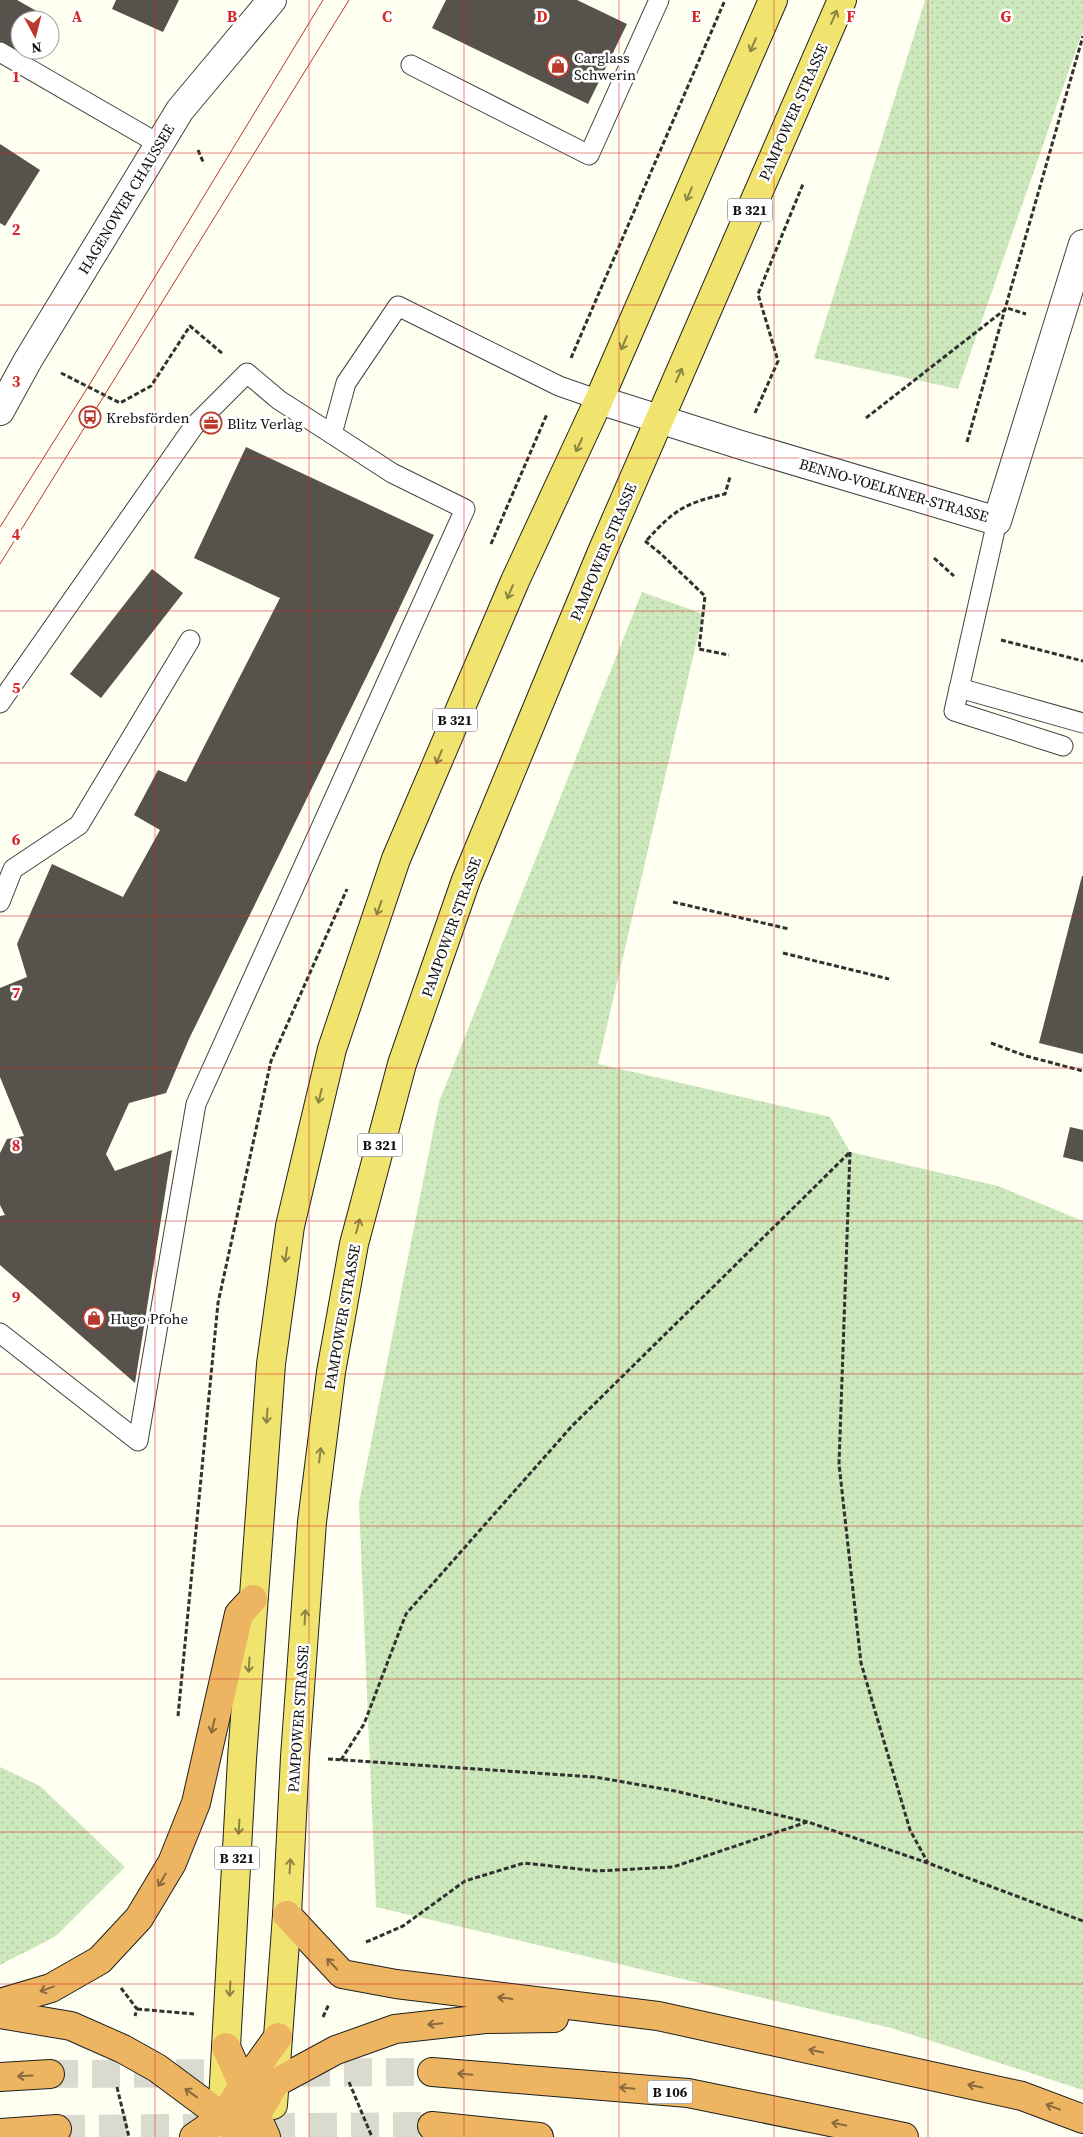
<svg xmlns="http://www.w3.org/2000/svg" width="1083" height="2137" viewBox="0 0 1083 2137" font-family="'Source Serif 4',serif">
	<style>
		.grass { fill: url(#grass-dots) }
		.building { fill: #57524c }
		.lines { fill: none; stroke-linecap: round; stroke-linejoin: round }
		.highway-tunnel { stroke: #dadacf; stroke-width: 28; stroke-dasharray: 28 14; stroke-linecap: butt }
		.lane-casing { stroke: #424242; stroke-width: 21 }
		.street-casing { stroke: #424242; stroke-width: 30 }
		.primary-casing { stroke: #202020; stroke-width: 30 }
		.highway-casing { stroke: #202020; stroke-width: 30 }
		.path { stroke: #313131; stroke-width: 3; stroke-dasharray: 5 2.5; stroke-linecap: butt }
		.lane { stroke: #fff; stroke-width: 19 }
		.street { stroke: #fff; stroke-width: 28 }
		.primary { stroke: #f1e46e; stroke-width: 28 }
		.highway { stroke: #edb561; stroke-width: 28 }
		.tram { stroke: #b93a2d; stroke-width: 1 }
		.oneway { stroke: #8b8443 }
		.oneway2 { stroke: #896a3c }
		.grid { fill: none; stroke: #d62828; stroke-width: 1; stroke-opacity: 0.55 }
		.labels { text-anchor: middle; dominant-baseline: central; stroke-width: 5; stroke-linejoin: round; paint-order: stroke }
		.shield { fill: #fff; stroke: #575757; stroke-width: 1 }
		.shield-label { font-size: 14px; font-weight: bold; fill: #0f0f0f }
		.poi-label { font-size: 15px; fill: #0f0f0f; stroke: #fff; text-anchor: start }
		.street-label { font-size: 15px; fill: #0f0f0f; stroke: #fff }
		.grid-label { font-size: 16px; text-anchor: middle; font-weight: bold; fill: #d62828; stroke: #fff; stroke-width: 5; stroke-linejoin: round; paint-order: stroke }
	</style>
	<defs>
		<pattern id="grass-dots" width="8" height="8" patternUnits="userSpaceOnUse" patternTransform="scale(1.25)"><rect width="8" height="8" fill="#cde8bc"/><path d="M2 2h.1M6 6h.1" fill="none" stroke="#afc6a0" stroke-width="1.8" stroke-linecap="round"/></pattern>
	</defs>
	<rect width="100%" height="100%" fill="#fefef1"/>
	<g class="grass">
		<path d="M 925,0 L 1083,0 L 1083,30 L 958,389 L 814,358 Z"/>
		<path d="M 642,592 L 703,614 L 598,1064 L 830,1117 L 850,1152 L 998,1186 L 1083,1221 L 1083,2090 L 891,2028 L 376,1907 L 359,1503 L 439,1102 Z"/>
		<path d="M 0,1767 L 40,1786 L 125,1867 L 56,1936 L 0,1965 Z"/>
	</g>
	<g class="building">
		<path d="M 0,0 L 17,0 L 49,18 L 48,20 L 20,20 L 20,50 L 31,50 L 26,59 L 0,44 Z"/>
		<path d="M 116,0 L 179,0 L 163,32 L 112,9 Z"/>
		<path d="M 446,0 L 577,0 L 627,24 L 588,104 L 432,28 Z"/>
		<path d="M 0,144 L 40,170 L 5,226 L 0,223 Z"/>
		<path d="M 246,447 L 434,535 L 382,645 L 189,1039 L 166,1093 L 129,1103 L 106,1154 L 115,1171 L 172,1150 L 135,1383 L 0,1265 L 0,1216 L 5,1215 L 0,1205 L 0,1153 L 7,1139 L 24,1136 L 0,1077 L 0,988 L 27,977 L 17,944 L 52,864 L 123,897 L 160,830 L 134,815 L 158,770 L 186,782 L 280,598 L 194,558 Z"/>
		<path d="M 152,569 L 183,593 L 101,698 L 70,674 Z"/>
		<path d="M 1082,876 L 1083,876 L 1083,1054 L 1039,1043 Z"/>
		<path d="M 1070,1127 L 1083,1130 L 1083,1162 L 1063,1157 Z"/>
	</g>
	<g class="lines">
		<g class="highway-tunnel">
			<path d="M 50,2074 L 432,2072"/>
			<path d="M 57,2129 L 432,2126"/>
		</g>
		<g class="lane-casing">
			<g id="lane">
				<path d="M 0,52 L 159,144"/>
				<path d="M 411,65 L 589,155 L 659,0"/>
				<path d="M 997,521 L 954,711 L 1063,746"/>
				<path d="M 959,688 L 1083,723"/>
				<path d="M 0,703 L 194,426 L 247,373 L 279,400 L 332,434"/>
				<path d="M 0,902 L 13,869 L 79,825 L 190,640"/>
				<path d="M 0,1333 L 138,1441 L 196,1104 L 465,509 L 392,473 L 332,434 L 346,383 L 398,306 L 559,386 L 599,400"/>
			</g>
		</g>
		<g class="street-casing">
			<g id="street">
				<path d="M 599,400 L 741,445 L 997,521 L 1083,244"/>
				<path d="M 0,411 L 28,360 L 180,110 L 272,0"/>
			</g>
		</g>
		<g class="primary-casing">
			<g id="primary">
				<path d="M 273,2105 L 287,1915 L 295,1757 L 312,1522 L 331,1372 L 354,1244 L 402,1064 L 466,880 L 601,554 L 842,0"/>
				<path d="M 221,2137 L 242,1759 L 271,1364 L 290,1226 L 332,1049 L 396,859 L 515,581 L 599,400 L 773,0"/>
			</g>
		</g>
		<g class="highway-casing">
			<g id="highway">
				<path d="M 287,1915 L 342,1974 L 396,1984 L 658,2016 L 1022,2096 L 1083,2119"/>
				<path d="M 0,2003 L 51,1988 L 100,1960 L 139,1918 L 172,1863 L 196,1803 L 239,1614 L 253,1599"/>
				<path d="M 0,2014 L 71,2026 L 123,2049 L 157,2068 L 223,2117 L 240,2137"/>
				<path d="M 226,2047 L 266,2137"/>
				<path d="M 432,2072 L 688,2093 L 904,2137"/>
				<path d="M 0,2077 L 50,2074"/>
				<path d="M 432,2126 L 539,2137"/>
				<path d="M 0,2133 L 57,2129"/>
				<path d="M 194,2137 L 223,2117 L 243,2086 L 278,2037"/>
				<path d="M 244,2137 L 275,2083 L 336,2050 L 395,2029 L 485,2019 L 554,2018"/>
			</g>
		</g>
		<g class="path">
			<path d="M 198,150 L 204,164"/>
			<path d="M 571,358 L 725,0"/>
			<path d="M 61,373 L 120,403 L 151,386 L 190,326 L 223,354"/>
			<path d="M 755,413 L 778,361 L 758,294 L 803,184"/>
			<path d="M 866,418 L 1007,308 L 1026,314"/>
			<path d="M 967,442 L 1083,36"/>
			<path d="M 647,540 C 674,510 685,503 725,494 L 730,477"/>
			<path d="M 645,541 L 660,553 L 705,596 L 699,649 L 729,655"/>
			<path d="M 491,544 L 547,414"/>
			<path d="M 934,558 L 954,576"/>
			<path d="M 1001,640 L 1083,661"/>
			<path d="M 673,902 L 789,929"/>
			<path d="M 783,953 L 889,979"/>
			<path d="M 991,1043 L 1026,1056 L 1083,1071"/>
			<path d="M 850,1152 L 839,1464 L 861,1663 L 910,1830 L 928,1863"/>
			<path d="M 178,1716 L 218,1303 L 271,1061 L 347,889"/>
			<path d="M 328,1759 L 595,1777 L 675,1791 L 808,1822 L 928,1863 L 1083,1921"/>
			<path d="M 341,1760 L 364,1724 L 406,1614 L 571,1427 L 850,1152"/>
			<path d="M 366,1942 L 403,1926 L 465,1881 L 524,1863 L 597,1871 L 673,1867 L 807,1822"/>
			<path d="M 121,1988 L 137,2009 L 135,2016"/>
			<path d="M 137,2009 L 194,2014"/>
			<path d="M 323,2017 L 329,2004"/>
			<path d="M 349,2082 L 372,2137"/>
			<path d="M 117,2087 L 129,2137"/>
		</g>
		<use href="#lane" class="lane"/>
		<use href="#street" class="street"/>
		<use href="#primary" class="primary"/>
		<use href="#highway" class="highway"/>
		<g class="tram">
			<path d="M 0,527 L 88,387 L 323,0"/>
			<path d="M 0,564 L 349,0"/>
		</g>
	</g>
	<defs><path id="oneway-shaft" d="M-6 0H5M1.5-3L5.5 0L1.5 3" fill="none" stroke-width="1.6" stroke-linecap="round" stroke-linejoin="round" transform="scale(1.25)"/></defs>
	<g class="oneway">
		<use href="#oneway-shaft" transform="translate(834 17) rotate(-66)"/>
		<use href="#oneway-shaft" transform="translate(753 45) rotate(113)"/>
		<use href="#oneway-shaft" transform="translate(689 194) rotate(113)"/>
		<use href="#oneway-shaft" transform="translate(624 343) rotate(113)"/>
		<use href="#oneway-shaft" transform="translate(679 375) rotate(-66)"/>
		<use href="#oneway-shaft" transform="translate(579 445) rotate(115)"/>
		<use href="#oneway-shaft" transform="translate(510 592) rotate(113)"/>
		<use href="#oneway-shaft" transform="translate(439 757) rotate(113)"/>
		<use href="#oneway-shaft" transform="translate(379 908) rotate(109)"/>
		<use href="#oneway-shaft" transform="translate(320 1096) rotate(103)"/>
		<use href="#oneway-shaft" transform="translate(358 1226) rotate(-75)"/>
		<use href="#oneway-shaft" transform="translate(286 1255) rotate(98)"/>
		<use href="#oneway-shaft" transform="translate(267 1416) rotate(94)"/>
		<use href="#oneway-shaft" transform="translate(320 1455) rotate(-83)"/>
		<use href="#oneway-shaft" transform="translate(305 1617) rotate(-86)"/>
		<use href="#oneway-shaft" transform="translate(249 1665) rotate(94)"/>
		<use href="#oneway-shaft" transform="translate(239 1827) rotate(93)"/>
		<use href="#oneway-shaft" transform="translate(290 1866) rotate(-87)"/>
		<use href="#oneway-shaft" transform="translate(230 1989) rotate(93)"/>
	</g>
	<g class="oneway2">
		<use href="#oneway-shaft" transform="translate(213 1726) rotate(103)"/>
		<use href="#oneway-shaft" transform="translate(162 1880) rotate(120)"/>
		<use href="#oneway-shaft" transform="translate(332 1964) rotate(-133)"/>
		<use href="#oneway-shaft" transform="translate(47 1989) rotate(160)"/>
		<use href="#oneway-shaft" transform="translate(505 1998) rotate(-173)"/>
		<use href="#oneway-shaft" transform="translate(435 2024) rotate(174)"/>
		<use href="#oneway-shaft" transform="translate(816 2051) rotate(-168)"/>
		<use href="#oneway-shaft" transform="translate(465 2074) rotate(-175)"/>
		<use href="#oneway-shaft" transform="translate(25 2076) rotate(177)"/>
		<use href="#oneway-shaft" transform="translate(975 2086) rotate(-168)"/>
		<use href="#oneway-shaft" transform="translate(627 2088) rotate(-175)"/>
		<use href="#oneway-shaft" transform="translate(191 2093) rotate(-144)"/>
		<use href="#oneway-shaft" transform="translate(1053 2107) rotate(-159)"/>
		<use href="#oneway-shaft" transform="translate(839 2124) rotate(-169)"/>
	</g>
	<path class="grid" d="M 155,0 L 155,2137M 309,0 L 309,2137M 464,0 L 464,2137M 619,0 L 619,2137M 774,0 L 774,2137M 928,0 L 928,2137M 0,153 L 1083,153M 0,305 L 1083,305M 0,458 L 1083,458M 0,611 L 1083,611M 0,763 L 1083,763M 0,916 L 1083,916M 0,1068 L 1083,1068M 0,1221 L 1083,1221M 0,1374 L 1083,1374M 0,1526 L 1083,1526M 0,1679 L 1083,1679M 0,1832 L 1083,1832M 0,1984 L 1083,1984"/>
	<defs>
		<g id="shop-ring" transform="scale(1.125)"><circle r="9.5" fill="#fff" stroke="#b93a2d" stroke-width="1.5"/><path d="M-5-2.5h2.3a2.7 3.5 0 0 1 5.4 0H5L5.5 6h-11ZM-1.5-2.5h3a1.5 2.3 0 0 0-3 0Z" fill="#b93a2d"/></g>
		<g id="bus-ring" transform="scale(1.125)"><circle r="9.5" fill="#fff" stroke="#b93a2d" stroke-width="1.5"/><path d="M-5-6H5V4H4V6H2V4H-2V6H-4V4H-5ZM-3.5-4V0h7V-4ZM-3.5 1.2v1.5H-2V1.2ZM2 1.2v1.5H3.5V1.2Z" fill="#b93a2d"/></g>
		<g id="office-ring" transform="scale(1.125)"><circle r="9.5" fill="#fff" stroke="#b93a2d" stroke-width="1.5"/><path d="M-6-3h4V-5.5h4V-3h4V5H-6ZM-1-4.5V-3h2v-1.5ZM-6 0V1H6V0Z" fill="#b93a2d"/></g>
	</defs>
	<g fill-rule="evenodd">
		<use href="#shop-ring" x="558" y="66"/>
		<use href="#bus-ring" x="90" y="417"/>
		<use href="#office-ring" x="211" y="423"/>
		<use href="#shop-ring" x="94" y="1318"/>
	</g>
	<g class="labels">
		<g class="shield">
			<rect x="727.5" y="198.5" width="45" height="23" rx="4"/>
			<rect x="432.5" y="708.5" width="45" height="23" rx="4"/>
			<rect x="357.5" y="1133.5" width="45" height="23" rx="4"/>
			<rect x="214.5" y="1846.5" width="45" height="23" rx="4"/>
			<rect x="647.5" y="2080.5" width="45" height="23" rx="4"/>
		</g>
		<g class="shield-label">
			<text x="750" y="210">B 321</text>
			<text x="455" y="720">B 321</text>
			<text x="380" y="1145">B 321</text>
			<text x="237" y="1858">B 321</text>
			<text x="670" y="2092">B 106</text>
		</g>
		<g class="poi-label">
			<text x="574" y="57">Carglass<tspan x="574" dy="17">Schwerin</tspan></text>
			<text x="106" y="417">Krebsförden</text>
			<text x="227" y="423">Blitz Verlag</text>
			<text x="110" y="1318">Hugo Pfohe</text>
		</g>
		<g class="street-label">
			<text transform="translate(793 112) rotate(-66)">PAMPOWER STRASSE</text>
			<text transform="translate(126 199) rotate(-59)">HAGENOWER CHAUSSEE</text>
			<text transform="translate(894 490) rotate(16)">BENNO-VOELKNER-STRASSE</text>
			<text transform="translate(603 552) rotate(-67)">PAMPOWER STRASSE</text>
			<text transform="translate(451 927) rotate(-70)">PAMPOWER STRASSE</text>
			<text transform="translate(342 1317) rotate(-80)">PAMPOWER STRASSE</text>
			<text transform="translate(298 1719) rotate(-86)">PAMPOWER STRASSE</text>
		</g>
	</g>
	<g class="grid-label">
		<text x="77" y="22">A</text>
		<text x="232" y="22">B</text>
		<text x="387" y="22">C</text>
		<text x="542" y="22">D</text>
		<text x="696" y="22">E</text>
		<text x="851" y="22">F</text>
		<text x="1006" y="22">G</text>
		<text x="16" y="82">1</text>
		<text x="16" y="235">2</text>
		<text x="16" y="387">3</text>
		<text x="16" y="540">4</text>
		<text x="16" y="693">5</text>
		<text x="16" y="845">6</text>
		<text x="16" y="998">7</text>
		<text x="16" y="1151">8</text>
		<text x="16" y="1303">9</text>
	</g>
	<g transform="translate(35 35) rotate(173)"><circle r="24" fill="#ffffff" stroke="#9f9f9f"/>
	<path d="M0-4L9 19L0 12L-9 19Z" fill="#b93a2d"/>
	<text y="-8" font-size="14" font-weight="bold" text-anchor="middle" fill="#0f0f0f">N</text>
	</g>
</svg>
